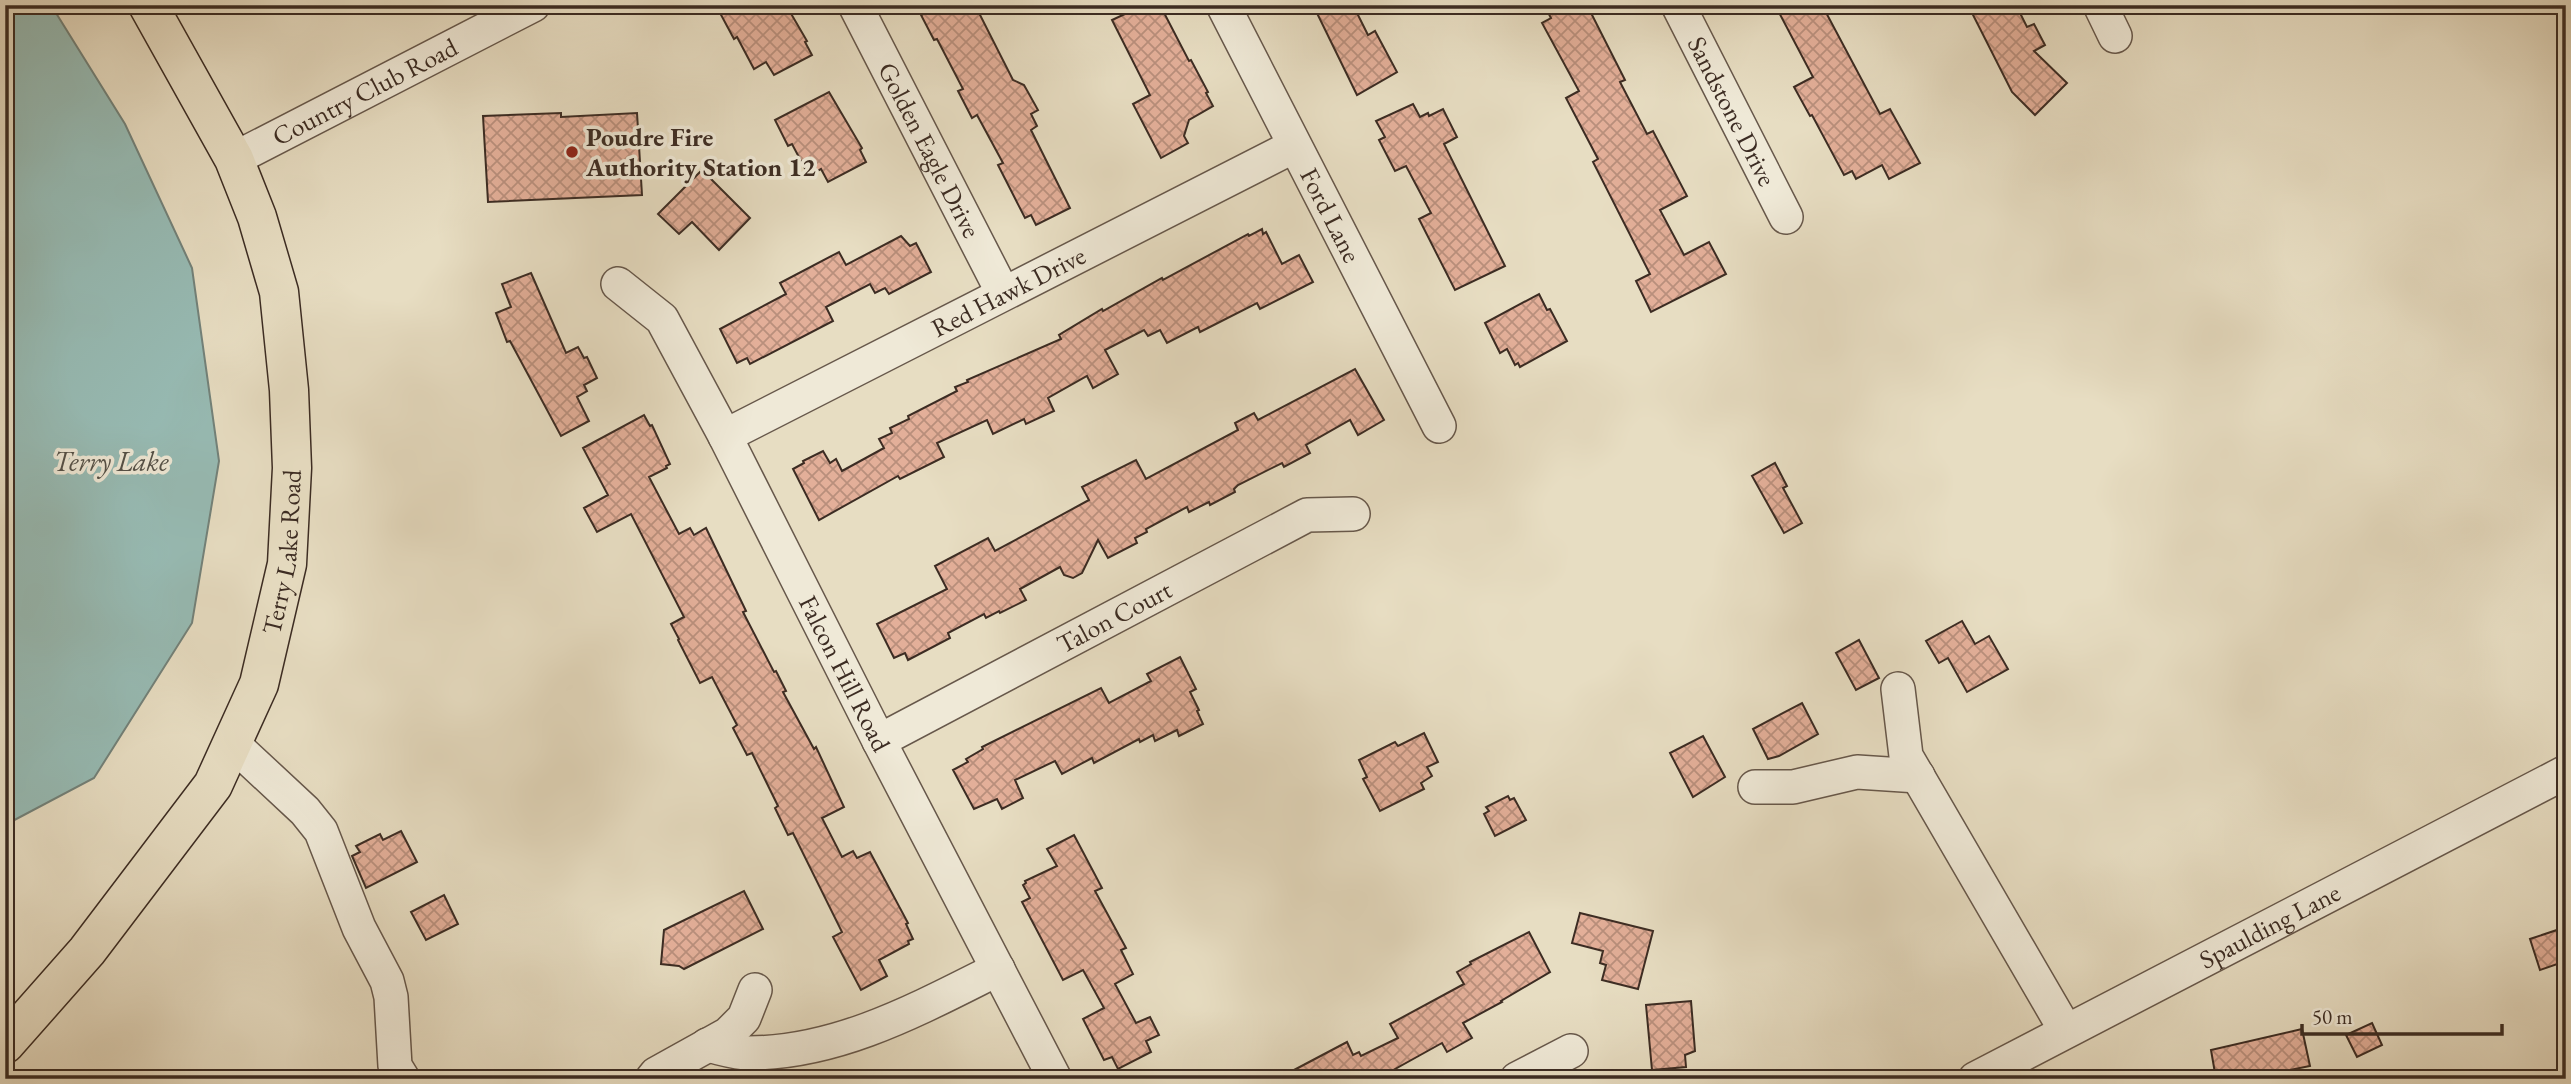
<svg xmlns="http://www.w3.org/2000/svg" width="2571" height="1084" viewBox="0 0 2571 1084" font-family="'EB Garamond',serif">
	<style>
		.water { fill: #97bbb4; stroke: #73827a; stroke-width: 2 }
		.building { fill: url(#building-cross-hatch); stroke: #3c2c23; stroke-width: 2 }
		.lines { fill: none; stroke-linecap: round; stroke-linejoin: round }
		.minor-casing { stroke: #67584b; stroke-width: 36 }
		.major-casing { stroke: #3c2c23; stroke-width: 41 }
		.minor { stroke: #efe9d7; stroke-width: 33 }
		.major { stroke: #e7ddc2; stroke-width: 38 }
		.poi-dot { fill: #8f2418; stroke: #efe9d7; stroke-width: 2.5 }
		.labels { text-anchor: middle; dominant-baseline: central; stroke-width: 7; stroke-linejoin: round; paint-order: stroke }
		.street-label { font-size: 26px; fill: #3c2c23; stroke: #efe9d7 }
		.poi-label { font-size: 26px; font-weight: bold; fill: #3c2c23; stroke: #efe9d7; text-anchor: start }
		.water-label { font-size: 28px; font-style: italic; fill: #535047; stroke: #efe9d7 }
	</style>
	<defs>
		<pattern id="building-cross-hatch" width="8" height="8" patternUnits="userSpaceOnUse" patternTransform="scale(1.75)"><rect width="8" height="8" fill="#e3af99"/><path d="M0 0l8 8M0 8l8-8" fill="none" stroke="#b98f7c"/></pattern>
	</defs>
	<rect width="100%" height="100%" fill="#e7ddc2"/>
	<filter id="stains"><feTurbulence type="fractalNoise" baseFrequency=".00286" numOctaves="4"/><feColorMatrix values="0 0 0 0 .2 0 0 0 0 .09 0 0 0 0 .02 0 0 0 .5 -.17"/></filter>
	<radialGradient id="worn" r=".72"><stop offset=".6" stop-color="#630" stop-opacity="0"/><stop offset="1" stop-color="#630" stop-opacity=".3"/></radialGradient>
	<path class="water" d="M 5,5 L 51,5 L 125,124 L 192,268 L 219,461 L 192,623 L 94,778 L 5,825 Z"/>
	<g class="building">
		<path d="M 735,5 L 786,5 L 807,41 L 805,42 L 812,55 L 774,75 L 766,62 L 754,69 L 737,37 L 734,39 L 720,13 Z"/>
		<path d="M 919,5 L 975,5 L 1013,80 L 1024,85 L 1038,110 L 1031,114 L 1037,126 L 1031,130 L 1070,208 L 1036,225 L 1031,215 L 1025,218 L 998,165 L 1003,163 L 977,115 L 972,118 L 958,91 L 963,89 L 937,39 L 934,40 L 921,15 L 923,14 Z"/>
		<path d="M 1120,5 L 1160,5 L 1189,61 L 1191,60 L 1208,92 L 1206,93 L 1213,106 L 1189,120 L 1184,136 L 1188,143 L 1161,158 L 1133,104 L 1150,95 L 1112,20 L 1125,14 Z"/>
		<path d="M 1313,5 L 1353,5 L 1368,35 L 1375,31 L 1397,72 L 1357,95 Z"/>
		<path d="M 1544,5 L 1587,5 L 1625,80 L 1620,82 L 1647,134 L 1653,131 L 1687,196 L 1660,210 L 1684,255 L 1709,242 L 1726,274 L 1651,312 L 1636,281 L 1650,274 L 1593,162 L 1598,159 L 1566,98 L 1579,91 L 1542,23 L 1551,18 Z"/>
		<path d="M 1775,5 L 1822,5 L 1880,114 L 1890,109 L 1920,163 L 1889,179 L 1882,165 L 1856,179 L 1852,171 L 1844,175 L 1812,115 L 1810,116 L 1794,87 L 1813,77 Z"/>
		<path d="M 1968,5 L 2016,5 L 2027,27 L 2034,24 L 2045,45 L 2034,51 L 2067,83 L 2035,115 L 2012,92 Z"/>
		<path d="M 829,92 L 862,148 L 860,150 L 866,162 L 828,182 L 821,169 L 809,176 L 792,144 L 788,146 L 775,120 Z"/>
		<path d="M 1413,104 L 1420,117 L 1428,113 L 1429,116 L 1443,109 L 1457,137 L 1444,144 L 1505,266 L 1455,290 L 1419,219 L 1431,213 L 1406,166 L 1395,171 L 1379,140 L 1385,137 L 1376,121 Z"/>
		<path d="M 561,113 L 561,117 L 637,113 L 642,195 L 488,202 L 483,116 Z"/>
		<path d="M 702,170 L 750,218 L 719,250 L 692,222 L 679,234 L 658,214 Z"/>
		<path d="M 1262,229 L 1263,234 L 1266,232 L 1282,264 L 1299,255 L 1313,282 L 1260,309 L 1257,303 L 1200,332 L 1198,327 L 1167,343 L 1160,330 L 1148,336 L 1144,330 L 1105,350 L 1118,374 L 1093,388 L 1087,376 L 1048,398 L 1054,411 L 1026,424 L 1024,419 L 993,434 L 987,420 L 937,443 L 944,457 L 900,479 L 898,476 L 819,520 L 793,469 L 804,463 L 803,461 L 823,451 L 830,463 L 836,459 L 842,471 L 884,448 L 879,439 L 892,433 L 890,428 L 909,419 L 908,416 L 957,391 L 955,387 L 968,382 L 967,380 L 1061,339 L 1059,335 L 1102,309 L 1103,311 L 1162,278 L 1163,280 L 1248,234 L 1249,236 Z"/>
		<path d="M 901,236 L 910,246 L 916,243 L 931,272 L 889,294 L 885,288 L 875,293 L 870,284 L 826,307 L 833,321 L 750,364 L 747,358 L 737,363 L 720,329 L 786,294 L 780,283 L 839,252 L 846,265 Z"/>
		<path d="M 531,273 L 566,353 L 578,347 L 584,358 L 587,357 L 597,378 L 584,385 L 587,391 L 577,397 L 589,421 L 561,436 L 510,341 L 507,342 L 496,313 L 511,307 L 502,284 Z"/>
		<path d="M 1539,294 L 1547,310 L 1550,309 L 1567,341 L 1520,367 L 1518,363 L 1515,365 L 1507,349 L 1500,353 L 1485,323 Z"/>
		<path d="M 1355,369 L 1384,420 L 1358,435 L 1350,420 L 1306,445 L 1310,453 L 1284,467 L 1282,463 L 1238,485 L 1234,489 L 1235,492 L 1210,505 L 1209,502 L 1189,512 L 1187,507 L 1146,529 L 1147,532 L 1135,538 L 1137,543 L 1108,558 L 1098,540 L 1082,573 L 1073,578 L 1064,575 L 1060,567 L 1020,589 L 1026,600 L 1000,613 L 999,611 L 986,618 L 984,614 L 948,633 L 950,638 L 908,660 L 905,653 L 894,658 L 877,624 L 947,589 L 935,566 L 988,538 L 995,551 L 1089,500 L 1082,487 L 1136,460 L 1146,479 L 1238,430 L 1235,423 L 1254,413 L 1258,420 Z"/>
		<path d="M 644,415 L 650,426 L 652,425 L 670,464 L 666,466 L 667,468 L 649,477 L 679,534 L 690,528 L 694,535 L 706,528 L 746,611 L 743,612 L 774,672 L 776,671 L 786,691 L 783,692 L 814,749 L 816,747 L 844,807 L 822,818 L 842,857 L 853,851 L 857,858 L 870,852 L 908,923 L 906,924 L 913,939 L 908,941 L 909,944 L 879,960 L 887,976 L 861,990 L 833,937 L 842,932 L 793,833 L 788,835 L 775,808 L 778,806 L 752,753 L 747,755 L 733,728 L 737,725 L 712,677 L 700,683 L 678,640 L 679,639 L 671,624 L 684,617 L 631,514 L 597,532 L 584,508 L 608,495 L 583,448 Z"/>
		<path d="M 1775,463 L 1787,486 L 1783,488 L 1802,523 L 1784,533 L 1752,476 Z"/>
		<path d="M 1962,621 L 1975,644 L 1989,636 L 2008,669 L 1967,692 L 1948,658 L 1939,663 L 1926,641 Z"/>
		<path d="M 1859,640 L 1879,678 L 1856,690 L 1836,653 Z"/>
		<path d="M 1180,657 L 1196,689 L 1190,692 L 1199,710 L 1197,711 L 1203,724 L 1179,736 L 1177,730 L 1155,741 L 1153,735 L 1140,742 L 1139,739 L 1094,763 L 1092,758 L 1062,774 L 1055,761 L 1015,780 L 1023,798 L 1002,809 L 997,799 L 974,809 L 953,770 L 968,762 L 966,759 L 983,749 L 982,747 L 1101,688 L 1109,703 L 1151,681 L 1147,674 Z"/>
		<path d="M 1802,703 L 1818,734 L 1779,756 L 1768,759 L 1753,729 Z"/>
		<path d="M 1424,733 L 1438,762 L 1427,767 L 1432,776 L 1421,783 L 1424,789 L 1380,811 L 1363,779 L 1367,777 L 1359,760 L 1395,742 L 1398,746 Z"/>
		<path d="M 1703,736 L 1725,777 L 1693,797 L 1670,753 Z"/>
		<path d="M 1508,796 L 1510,800 L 1514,798 L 1526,820 L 1495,836 L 1484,814 L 1489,811 L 1486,807 Z"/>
		<path d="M 401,831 L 417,862 L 366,888 L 352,856 L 360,852 L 356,846 L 380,834 L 383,840 Z"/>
		<path d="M 1074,835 L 1102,888 L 1095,891 L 1126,948 L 1121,950 L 1133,974 L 1115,984 L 1136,1023 L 1150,1017 L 1159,1035 L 1146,1041 L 1151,1052 L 1118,1069 L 1112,1057 L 1104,1060 L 1083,1019 L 1104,1008 L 1083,970 L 1063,980 L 1022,902 L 1030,898 L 1023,885 L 1026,883 L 1025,881 L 1057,866 L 1047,849 Z"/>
		<path d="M 744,891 L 763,929 L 684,969 L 679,966 L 661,964 L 664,930 Z"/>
		<path d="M 444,895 L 458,924 L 426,940 L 411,912 Z"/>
		<path d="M 1580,913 L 1653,931 L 1638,989 L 1602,980 L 1606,965 L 1600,963 L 1603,951 L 1572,943 Z"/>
		<path d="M 2566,927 L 2566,961 L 2540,970 L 2530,939 Z"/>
		<path d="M 1529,932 L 1550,972 L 1501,1001 L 1502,1002 L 1463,1023 L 1472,1038 L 1447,1052 L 1442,1043 L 1377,1079 L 1277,1079 L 1347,1042 L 1353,1055 L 1359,1052 L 1361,1056 L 1398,1038 L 1390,1024 L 1464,984 L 1457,972 L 1471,964 L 1470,962 Z"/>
		<path d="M 1691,1001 L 1695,1051 L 1685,1055 L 1686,1067 L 1652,1070 L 1646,1005 Z"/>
		<path d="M 2372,1023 L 2382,1045 L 2357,1057 L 2346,1035 Z"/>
		<path d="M 2302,1029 L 2310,1066 L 2279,1072 L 2280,1079 L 2216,1079 L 2211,1050 Z"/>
	</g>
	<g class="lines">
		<g class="minor-casing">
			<g id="minor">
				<path id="s1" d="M 855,5 L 1003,293"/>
				<path id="s2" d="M 1223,5 L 1439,426"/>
				<path id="s3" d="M 1678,5 L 1786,217"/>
				<path d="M 2100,5 L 2115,36"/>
				<path id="s4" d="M 234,159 L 533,5"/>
				<path id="s5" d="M 618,284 L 662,319 L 725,436 L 879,741 L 1055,1079"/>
				<path id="s6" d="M 725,436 L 1294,146"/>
				<path d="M 1898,689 L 1906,756 L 2066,1031"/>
				<path id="s7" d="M 879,741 L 1307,515 L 1353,514"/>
				<path d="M 232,743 L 305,811 L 321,831 L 359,928 L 387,981 L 391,997 L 395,1066 L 403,1079"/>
				<path d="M 1755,787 L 1793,787 L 1857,772 L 1918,776"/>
				<path d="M 707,1045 C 721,1048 735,1053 749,1053 C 839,1053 920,1008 998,969"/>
				<path d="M 652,1079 L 656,1074 L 728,1034 L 744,1018 L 755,990"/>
				<path d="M 1517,1079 L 1571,1051"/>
				<path id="s8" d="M 1975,1079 L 2566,772"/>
			</g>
		</g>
		<g class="major-casing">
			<g id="major">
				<path id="s9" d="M 5,1044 L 87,951 L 213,785 L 259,684 L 287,564 L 292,468 L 289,390 L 279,292 L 257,217 L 234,159 L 148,5"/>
			</g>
		</g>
		<use href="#minor" class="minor"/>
		<use href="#major" class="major"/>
	</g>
	<circle class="poi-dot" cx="572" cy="152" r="7"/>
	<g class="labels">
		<g class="street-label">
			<text stroke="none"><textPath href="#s4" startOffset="147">Country Club Road</textPath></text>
			<text stroke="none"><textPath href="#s3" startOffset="119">Sandstone Drive</textPath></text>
			<text stroke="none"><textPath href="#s1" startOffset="163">Golden Eagle Drive</textPath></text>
			<text stroke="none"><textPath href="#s2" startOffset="236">Ford Lane</textPath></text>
			<text stroke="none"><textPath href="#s6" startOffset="318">Red Hawk Drive</textPath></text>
			<text stroke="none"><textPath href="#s9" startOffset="578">Terry Lake Road</textPath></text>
			<text stroke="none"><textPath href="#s7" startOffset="266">Talon Court</textPath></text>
			<text stroke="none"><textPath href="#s5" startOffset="455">Falcon Hill Road</textPath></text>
			<text stroke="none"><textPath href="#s8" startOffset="332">Spaulding Lane</textPath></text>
		</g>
		<g class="poi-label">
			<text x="586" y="137">Poudre Fire<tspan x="586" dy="30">Authority Station 12</tspan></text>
		</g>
		<g class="water-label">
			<text x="111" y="461">Terry Lake</text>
		</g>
	</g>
	<rect width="2571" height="1084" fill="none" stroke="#e7ddc2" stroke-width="28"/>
	<rect x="7" y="7" width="2557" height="1070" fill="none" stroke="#3c2c23" stroke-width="3.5"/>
	<rect x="14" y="14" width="2543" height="1056" fill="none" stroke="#3c2c23" stroke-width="2"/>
	<path d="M2302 1024v10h200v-10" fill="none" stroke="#3c2c23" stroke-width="3.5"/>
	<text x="2312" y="1024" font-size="21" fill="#3c2c23" stroke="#efe9d7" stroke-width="5" paint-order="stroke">50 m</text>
	<rect width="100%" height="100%" filter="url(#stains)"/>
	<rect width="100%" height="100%" fill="url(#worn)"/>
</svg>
